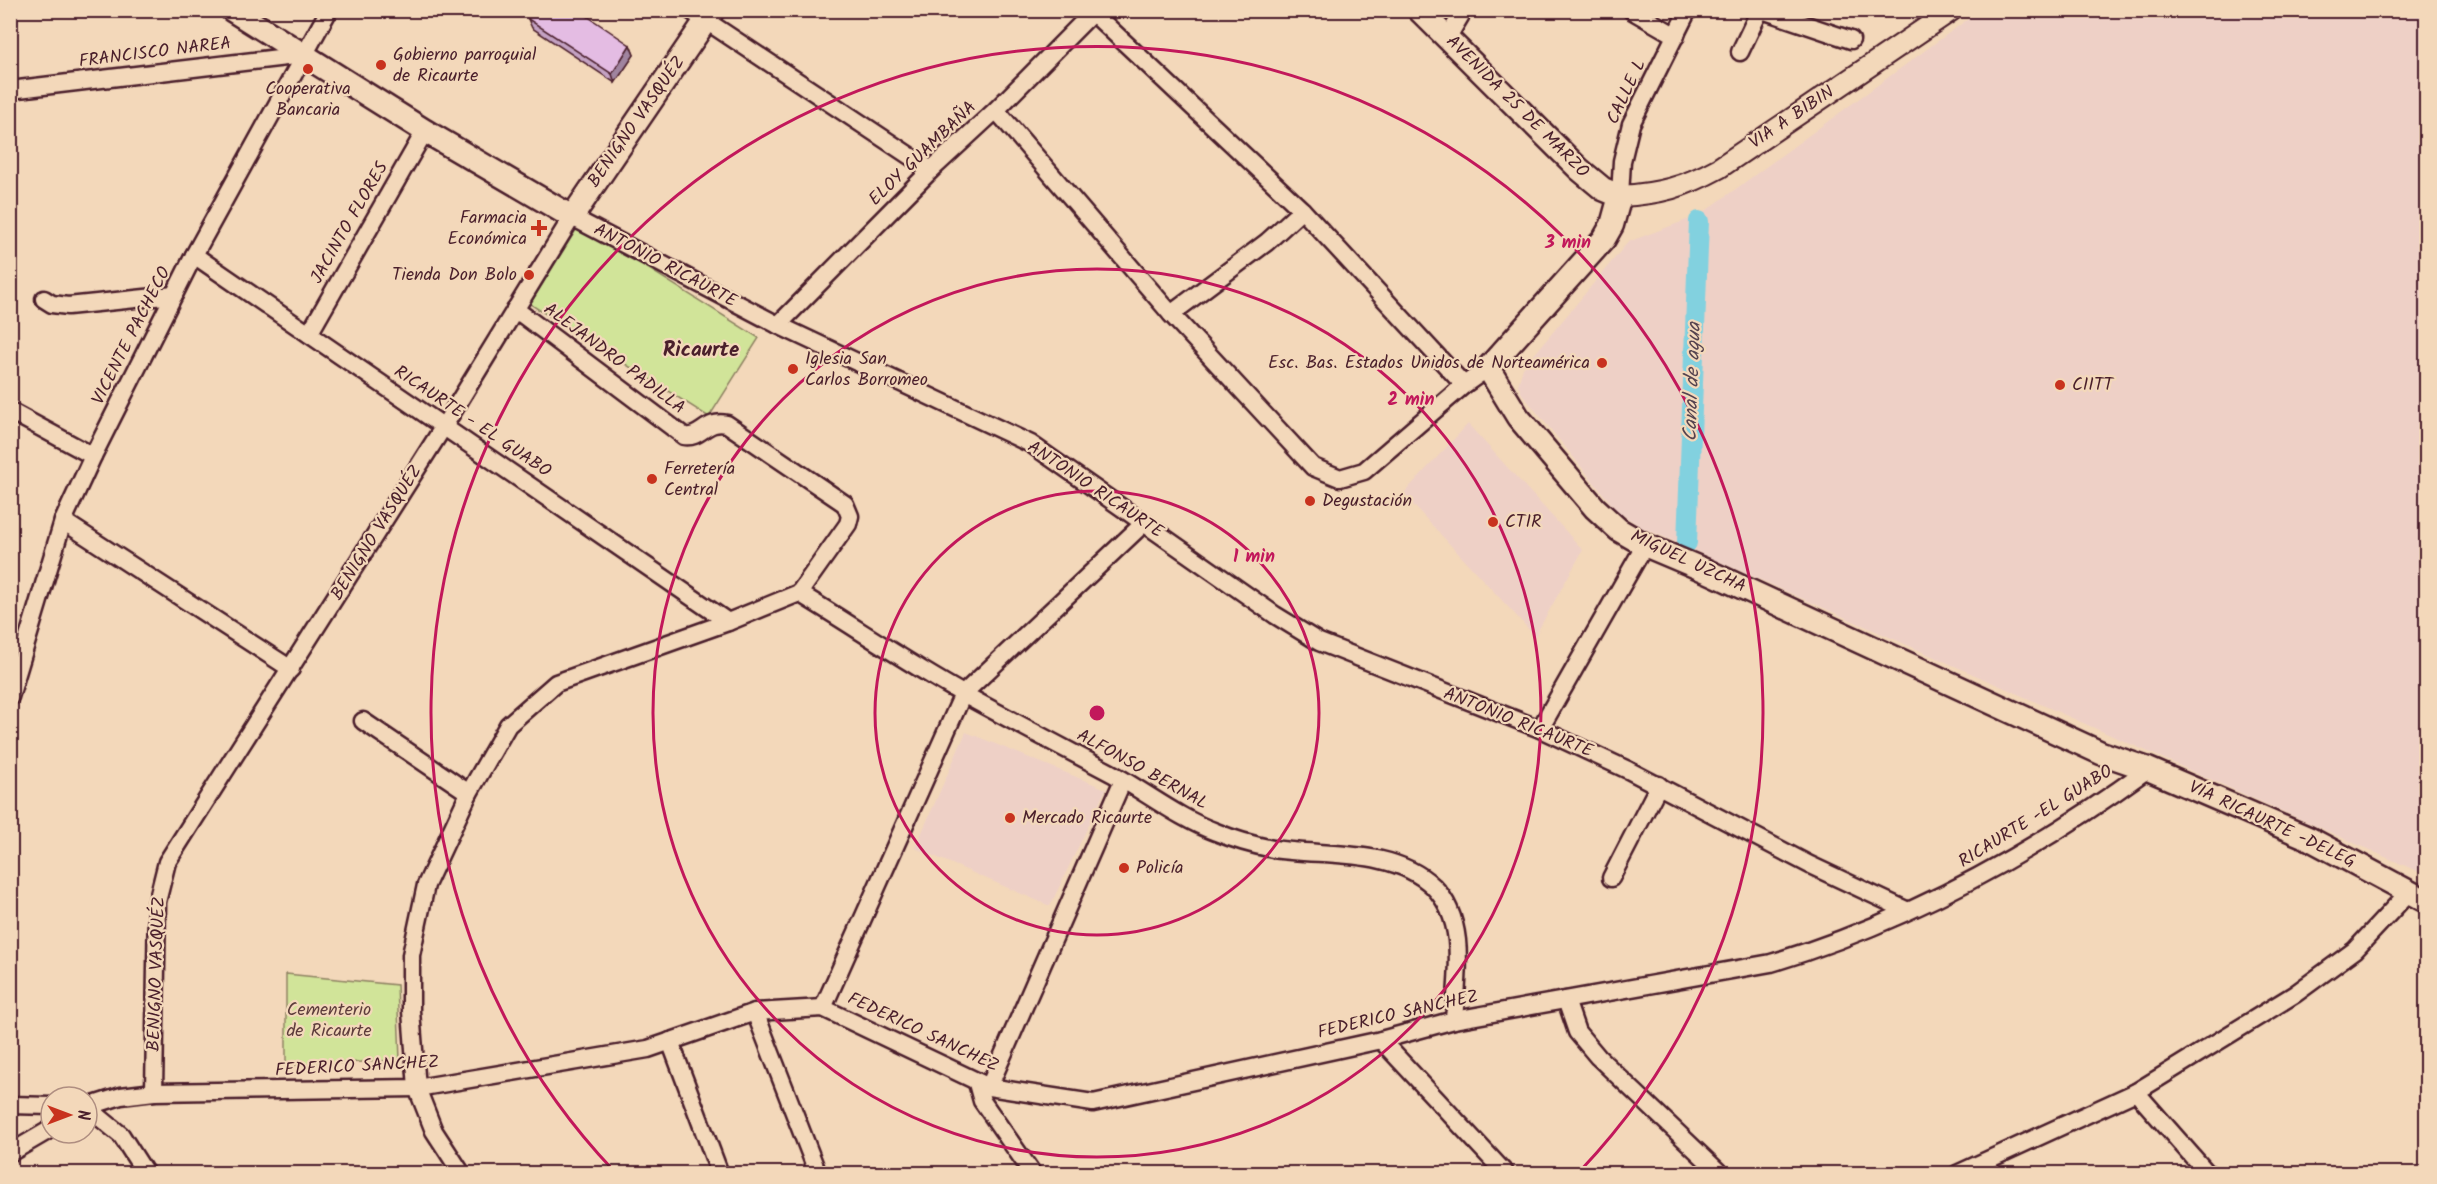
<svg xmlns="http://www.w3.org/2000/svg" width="2437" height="1184" viewBox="0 0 2437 1184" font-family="Kalam,sans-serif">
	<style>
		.built { fill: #eed0c6 }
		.green { fill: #d1e499; stroke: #8e8262; stroke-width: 1.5 }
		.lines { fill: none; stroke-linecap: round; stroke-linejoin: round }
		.canal { stroke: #82d1df; stroke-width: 20 }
		.minor-casing { stroke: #4a1f2b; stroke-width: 21 }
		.tertiary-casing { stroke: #4a1f2b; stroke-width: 24 }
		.secondary-casing { stroke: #4a1f2b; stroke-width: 27 }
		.minor { stroke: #f3d8ba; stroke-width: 16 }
		.tertiary { stroke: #f3d8ba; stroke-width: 20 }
		.secondary { stroke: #f3d8ba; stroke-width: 22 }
		.wall { fill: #c4a2c3; stroke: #4a1f2b; stroke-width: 1.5 }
		.shaded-wall { fill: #a0849f; stroke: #4a1f2b; stroke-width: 1.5 }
		.building { fill: #e4bce3; stroke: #4a1f2b; stroke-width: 1.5 }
		.ring { fill: none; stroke: #c2185b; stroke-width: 3 }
		.poi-dot { fill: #c8321e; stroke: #f3d8ba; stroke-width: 2 }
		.labels { text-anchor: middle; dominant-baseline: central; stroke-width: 4.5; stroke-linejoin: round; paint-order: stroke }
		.street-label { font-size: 18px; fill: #4a1f2b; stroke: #f3d8ba }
		.poi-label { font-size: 18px; fill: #4a1f2b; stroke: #f3d8ba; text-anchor: start }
		.park-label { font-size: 18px; fill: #5e3d3c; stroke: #f3d8ba }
		.water-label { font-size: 20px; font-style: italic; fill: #55434f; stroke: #f3d8ba }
		.quarter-label { font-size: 21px; font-weight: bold; fill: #4a1f2b; stroke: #f3d8ba }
		.centre { fill: #c2185b; stroke: #f3d8ba; stroke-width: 3 }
		.ring-label { font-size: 18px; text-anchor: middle; font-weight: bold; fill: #c2185b; stroke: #f3d8ba; stroke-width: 4.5; stroke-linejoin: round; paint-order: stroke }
	</style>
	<rect width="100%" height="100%" fill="#f3d8ba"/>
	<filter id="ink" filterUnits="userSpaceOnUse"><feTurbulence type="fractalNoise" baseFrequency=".0167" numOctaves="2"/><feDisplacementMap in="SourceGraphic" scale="12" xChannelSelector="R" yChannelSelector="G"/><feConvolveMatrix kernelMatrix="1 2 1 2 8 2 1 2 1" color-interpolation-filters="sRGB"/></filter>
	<g filter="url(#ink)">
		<g class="built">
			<path d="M 1979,11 L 2426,11 L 2426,875 L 1641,527 L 1617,511 L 1522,394 L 1518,385 L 1523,368 L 1628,242 L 1700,215 Z"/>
			<path d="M 1468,424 L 1583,550 L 1535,636 L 1403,494 Z"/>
			<path d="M 966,732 L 1106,789 L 1050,906 L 915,848 Z"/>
		</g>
		<g class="green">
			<path d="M 579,225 L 759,338 L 709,417 L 530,304 Z"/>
			<path d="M 286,974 L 397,985 L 400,1060 L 286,1066 Z"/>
		</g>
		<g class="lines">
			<path class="canal" d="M 1687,543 L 1699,221"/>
			<g class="minor-casing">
				<g id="minor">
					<path d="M 690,10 L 931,170"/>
					<path d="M 1090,10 L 1302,210 L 1464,385"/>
					<path d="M 1631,10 L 1676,36"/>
					<path d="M 1762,10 L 1851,40"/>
					<path d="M 1448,37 L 1464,10"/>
					<path d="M 1740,52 L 1760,10"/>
					<path d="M 10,90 L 303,55"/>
					<path d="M 996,110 L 1171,314 L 1313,467 L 1340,478 L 1364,471 L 1464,385 L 1488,368"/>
					<path d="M 1620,196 L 1622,161 L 1631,124 L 1688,10"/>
					<path d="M 194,255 L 728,622"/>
					<path d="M 44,299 L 52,304 L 68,306 L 174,295"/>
					<path d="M 515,309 L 684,436 C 701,439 706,419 727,424 L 845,504 L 850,516 L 848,524 L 799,593"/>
					<path d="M 1171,314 L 1267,242 L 1302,210"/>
					<path d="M 778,325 L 931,170 L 996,110 L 1095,10"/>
					<path d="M 309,334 L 425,131"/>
					<path d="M 10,411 L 93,456"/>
					<path d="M 63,521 L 291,669"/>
					<path d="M 10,697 L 63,521 L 93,456 L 194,255 L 329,10"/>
					<path d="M 363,721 L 469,793"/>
					<path d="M 1540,729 L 1645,545"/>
					<path d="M 1611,878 L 1659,785"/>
					<path d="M 1566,1000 L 1577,1032 L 1598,1057 L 1721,1174"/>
					<path d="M 823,1008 L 963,694 L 1144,523"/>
					<path d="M 755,1012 L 818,1174"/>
					<path d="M 1381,1040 L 1506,1174"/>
					<path d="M 670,1041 L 720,1174"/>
					<path d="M 977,1083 L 982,1101 L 1033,1174"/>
					<path d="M 989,1087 L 1123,780"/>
					<path d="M 154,1092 L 157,902 L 167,862 L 444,426 L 572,217 L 778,325 L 1031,444 L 1275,615 L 1319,642 L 1540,729 L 1628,770 L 1810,865 L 1906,910"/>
					<path d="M 2136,1092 L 2208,1174"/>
					<path d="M 10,1105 L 51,1106"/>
					<path d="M 87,1107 L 121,1096 L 154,1092 L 417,1088 L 648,1049 L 755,1012 L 823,1008 L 989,1087 L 1093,1103 L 1381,1040 L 1454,1020 L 1771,963 C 1907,922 2033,853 2148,769"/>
					<path d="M 87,1107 L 121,1135 L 146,1174"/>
					<path d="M 10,1153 L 51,1129"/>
					<path d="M 462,1174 L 434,1131 L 417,1088 L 411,1011 L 411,955 L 426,885 L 469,793 L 508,725 L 556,683 L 728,622 L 799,593 C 855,627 909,664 965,695 C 1014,722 1064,748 1113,774 C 1147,793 1180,819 1216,832 C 1235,840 1253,845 1273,849 C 1325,857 1392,847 1433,886 C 1468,921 1457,976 1454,1020"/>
					<path d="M 1957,1174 L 2136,1092 L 2295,994 L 2355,950 L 2409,892"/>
				</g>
			</g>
			<g class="tertiary-casing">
				<path id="tertiary" d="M 1620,196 C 1660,194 1684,187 1719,168 L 1952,10"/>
			</g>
			<g class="secondary-casing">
				<g id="secondary">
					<path d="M 232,10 L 425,131 L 572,217 L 713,10"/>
					<path d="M 1419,10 L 1579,169 L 1603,189 L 1620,196 L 1612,225 L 1604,239 L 1488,368 L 1518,417 L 1595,508 L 1619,530 L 1645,545 L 1709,572 L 2101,753 L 2148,769 L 2308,838 L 2426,901"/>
				</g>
			</g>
			<use href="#minor" class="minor"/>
			<use href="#tertiary" class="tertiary"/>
			<use href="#secondary" class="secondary"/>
		</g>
		<path class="wall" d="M 528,19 L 630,45 L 634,55 L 615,83 L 532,28 Z"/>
		<path class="shaded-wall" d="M 630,45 L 634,55 L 615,83 L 612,74 Z"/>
		<path class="building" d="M 534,10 L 578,10 L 630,45 L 612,74 L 528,19 Z"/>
	</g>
	<g class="ring">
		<circle cx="1097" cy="713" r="222"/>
		<circle cx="1097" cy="713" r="444"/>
		<path d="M614 1171A666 666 0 1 1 1580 1171"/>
	</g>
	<g class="poi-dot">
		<circle cx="381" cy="65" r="6"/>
		<circle cx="308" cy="69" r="6"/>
		<path d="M536 219h6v6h6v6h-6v6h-6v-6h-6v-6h6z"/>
		<circle cx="529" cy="275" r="6"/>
		<circle cx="1602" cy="363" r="6"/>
		<circle cx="793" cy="369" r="6"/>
		<circle cx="2060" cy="385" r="6"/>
		<circle cx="652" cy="479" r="6"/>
		<circle cx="1310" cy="501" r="6"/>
		<circle cx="1493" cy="522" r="6"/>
		<circle cx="1010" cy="818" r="6"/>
		<circle cx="1124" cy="868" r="6"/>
	</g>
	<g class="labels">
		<g class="street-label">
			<text transform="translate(155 53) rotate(-7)">FRANCISCO NAREA</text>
			<text transform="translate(1627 92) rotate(-65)">CALLE L</text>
			<text transform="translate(1517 107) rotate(45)">AVENIDA 25 DE MARZO</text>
			<text transform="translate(1792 118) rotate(-34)">VIA A BIBIN</text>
			<text transform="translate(637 122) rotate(-55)">BENIGNO VASQUÉZ</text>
			<text transform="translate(923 154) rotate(-44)">ELOY GUAMBAÑA</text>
			<text transform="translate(350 223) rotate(-60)">JACINTO FLORES</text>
			<text transform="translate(665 266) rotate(28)">ANTONIO RICAURTE</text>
			<text transform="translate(132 336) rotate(-63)">VICENTE PACHECO</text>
			<text transform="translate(614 359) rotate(37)">ALEJANDRO PADILLA</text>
			<text transform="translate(472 422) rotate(34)">RICAURTE - EL GUABO</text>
			<text transform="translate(1095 490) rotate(34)">ANTONIO RICAURTE</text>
			<text transform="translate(377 533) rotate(-58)">BENIGNO VASQUÉZ</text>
			<text transform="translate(1688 562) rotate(25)">MIGUEL UZCHA</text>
			<text transform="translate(1518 723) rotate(22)">ANTONIO RICAURTE</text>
			<text transform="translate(1142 770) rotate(29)">ALFONSO BERNAL</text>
			<text transform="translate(2036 817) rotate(-32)">RICAURTE -EL GUABO</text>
			<text transform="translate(2272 825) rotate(25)">VÍA RICAURTE -DELEG</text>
			<text transform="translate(157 974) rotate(-88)">BENIGNO VASQUÉZ</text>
			<text transform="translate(1398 1015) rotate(-13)">FEDERICO SANCHEZ</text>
			<text transform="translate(923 1033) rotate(25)">FEDERICO SANCHEZ</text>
			<text transform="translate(357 1067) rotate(-3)">FEDERICO SANCHEZ</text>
		</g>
		<g class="poi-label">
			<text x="393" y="55">Gobierno parroquial<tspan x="393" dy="21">de Ricaurte</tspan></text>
			<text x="308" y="89" text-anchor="middle">Cooperativa<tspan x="308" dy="21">Bancaria</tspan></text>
			<text x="527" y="218" text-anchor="end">Farmacia<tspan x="527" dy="21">Económica</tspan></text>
			<text x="517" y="275" text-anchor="end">Tienda Don Bolo</text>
			<text x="805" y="359">Iglesia San<tspan x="805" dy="21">Carlos Borromeo</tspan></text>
			<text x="1590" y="363" text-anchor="end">Esc. Bas. Estados Unidos de Norteamérica</text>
			<text x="2072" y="385">CIITT</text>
			<text x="664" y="469">Ferretería<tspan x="664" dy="21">Central</tspan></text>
			<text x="1322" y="501">Degustación</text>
			<text x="1505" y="522">CTIR</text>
			<text x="1022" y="818">Mercado Ricaurte</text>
			<text x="1136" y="868">Policía</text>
		</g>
		<g class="park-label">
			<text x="329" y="1010">Cementerio<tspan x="329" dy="21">de Ricaurte</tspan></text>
		</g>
		<g class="water-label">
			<text transform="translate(1693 382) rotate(-88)">Canal de agua</text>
		</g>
		<g class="quarter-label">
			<text x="701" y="350">Ricaurte</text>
		</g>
	</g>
	<circle cx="1097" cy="713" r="9" class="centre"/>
	<g class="ring-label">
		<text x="1568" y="248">3 min</text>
		<text x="1411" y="405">2 min</text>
		<text x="1254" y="562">1 min</text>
	</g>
	<rect width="2437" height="1184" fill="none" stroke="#f3d8ba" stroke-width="36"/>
	<rect x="18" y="18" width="2401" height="1148" fill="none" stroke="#4a1f2b" stroke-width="2" filter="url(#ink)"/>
	<g transform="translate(69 1115) rotate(90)"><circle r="28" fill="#f3d8ba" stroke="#af8e81" stroke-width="1.5"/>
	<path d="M0-4.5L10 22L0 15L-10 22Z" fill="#c8321e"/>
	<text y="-9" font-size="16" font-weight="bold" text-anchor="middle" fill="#4a1f2b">N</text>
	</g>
</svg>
